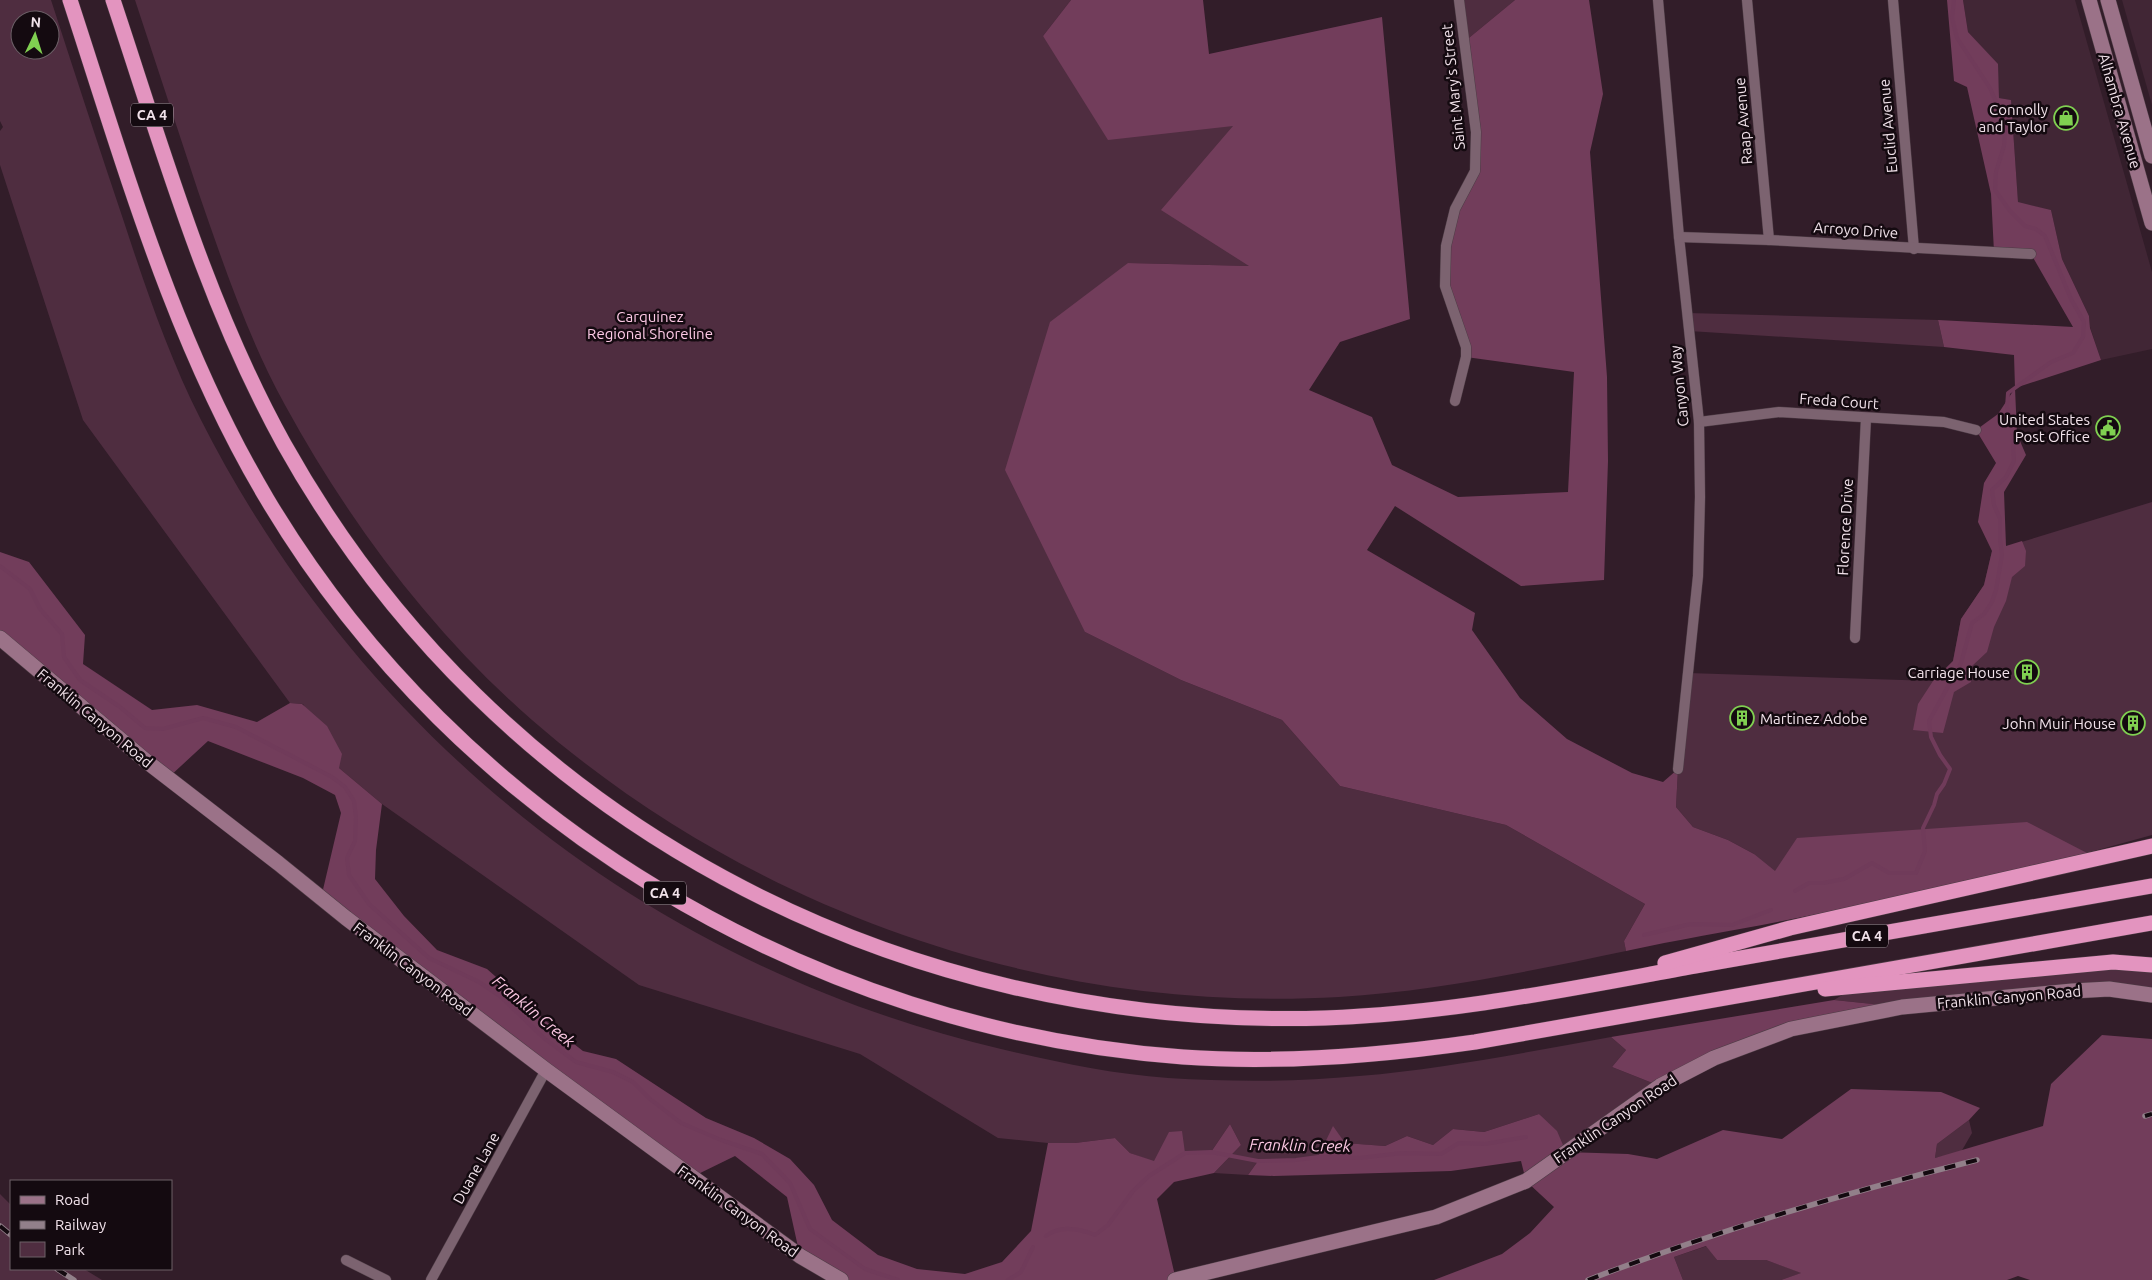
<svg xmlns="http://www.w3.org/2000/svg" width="2152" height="1280" viewBox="0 0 2152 1280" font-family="Ubuntu,sans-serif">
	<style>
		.built { fill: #412635 }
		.green { fill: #4f2d40; fill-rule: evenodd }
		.forest { fill: #723d5b }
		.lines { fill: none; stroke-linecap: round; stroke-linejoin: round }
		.stream { stroke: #703b5a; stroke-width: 4 }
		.street-casing { stroke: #4d3c45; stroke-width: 11 }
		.secondary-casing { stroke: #4d3c45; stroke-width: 16 }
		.highway-casing { stroke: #4d3c45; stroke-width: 16 }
		.street { stroke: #7c6370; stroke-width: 10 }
		.secondary { stroke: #9b7288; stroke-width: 15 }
		.highway { stroke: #e394bf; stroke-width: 15 }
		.rail-casing { stroke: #92808a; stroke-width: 5.5 }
		.rail { stroke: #140a10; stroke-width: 4; stroke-dasharray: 11; stroke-linecap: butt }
		.labels { text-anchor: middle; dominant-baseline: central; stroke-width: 5; stroke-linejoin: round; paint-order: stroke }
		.shield { fill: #140a10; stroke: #afa1a9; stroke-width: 1 }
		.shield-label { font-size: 14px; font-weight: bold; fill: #f1e2ea }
		.street-label { font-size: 15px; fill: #f1e2ea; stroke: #140a10 }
		.poi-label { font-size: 15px; fill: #f1e2ea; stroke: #140a10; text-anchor: end }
		.park-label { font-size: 15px; fill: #fdc9e5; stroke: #140a10 }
		.water-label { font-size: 16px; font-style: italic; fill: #fcc8e3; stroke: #140a10 }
	</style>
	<rect width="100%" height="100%" fill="#321d29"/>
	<g class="built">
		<path d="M 1963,0 L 2075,0 L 2152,272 L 2152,349 L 2101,360 L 2090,327 L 2089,316 L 2062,259 L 2051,210 L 2018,203 L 2011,100 L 1999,98 L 1997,64 L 1968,32 Z"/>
		<path d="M 2122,0 L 2152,0 L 2152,105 Z"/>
	</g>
	<g class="green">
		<path d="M 0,0 L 51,0 C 75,74 99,148 124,222 C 146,289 169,357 201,420 C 363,739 652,967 1001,1049 C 1056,1062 1112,1074 1168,1078 C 1232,1082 1296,1082 1359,1076 C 1444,1069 1527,1052 1611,1037 L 1626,1050 L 1612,1067 L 1660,1086 L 1566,1152 L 1539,1114 L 1484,1132 L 1453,1129 L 1433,1145 L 1407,1136 L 1385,1146 L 1344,1143 L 1318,1157 L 1296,1160 L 1258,1161 L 1248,1175 L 1214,1173 L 1241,1145 L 1230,1124 L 1211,1152 L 1185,1153 L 1154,1162 L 1130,1153 L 1115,1138 L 1075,1143 L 1048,1143 L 998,1138 L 860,1054 L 639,985 L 382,804 L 339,768 L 303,704 L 290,703 L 83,420 L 0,165 L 0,131 L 3,127 L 0,121 ZM 20,20 L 50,20 L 50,50 L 20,50 Z"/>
		<path d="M 135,0 L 1071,0 L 1043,36 L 1233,126 L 1250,266 L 1128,263 L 1085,632 L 1181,680 L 1282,720 L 1340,786 L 1506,825 L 1645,904 L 1624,941 L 1626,951 C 1531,971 1436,991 1339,997 C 1046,1014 753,912 532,720 C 431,632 349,522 285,405 C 248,338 223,263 198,191 C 177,127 156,64 135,0 Z"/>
		<path d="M 1459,0 L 1515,0 L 1464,42 Z"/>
		<path d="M 1688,313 L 1938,320 L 1944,347 L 1689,331 Z"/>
		<path d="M 2152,502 L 2152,835 L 2087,853 L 1786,920 L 1754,854 L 1728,840 L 1693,827 L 1676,807 L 1678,769 L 1688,673 L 1933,681 L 1953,661 L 1961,619 L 1984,585 L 1992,551 Z"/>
		<path d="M 2152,965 L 2152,995 L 2109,989 L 1902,1007 L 1834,1000 L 1857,986 Z"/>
		<path d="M 1969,1120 L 1972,1133 L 1961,1152 L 1935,1158 L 1937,1144 Z"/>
		<path d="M 0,1194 L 11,1205 L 11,1269 L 84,1269 L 102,1280 L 0,1280 Z"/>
		<path d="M 1707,1246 L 1717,1260 L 1766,1260 L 1802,1273 L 1781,1280 L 1683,1280 L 1674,1257 Z"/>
	</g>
	<g class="forest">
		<path d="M 1071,0 L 1203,0 L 1209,54 L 1382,17 L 1410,319 L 1340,342 L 1309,390 L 1372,417 L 1392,465 L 1458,497 L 1568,492 L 1574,372 L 1466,357 L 1445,286 L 1446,246 L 1475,171 L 1464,42 L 1515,0 L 1589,0 L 1603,94 L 1590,152 L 1607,377 L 1608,461 L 1604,580 L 1521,586 L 1395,506 L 1367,550 L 1475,613 L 1472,630 L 1520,698 L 1567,739 L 1632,773 L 1663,782 L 1678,769 L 1676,807 L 1693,827 L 1728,840 L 1754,854 L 1775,871 L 1797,838 L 2027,822 L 2087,853 C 1987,877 1887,901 1787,920 C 1733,931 1679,939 1626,951 L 1624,941 L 1645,904 L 1506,825 L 1340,786 L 1282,720 L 1181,680 L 1085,632 L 1005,470 L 1050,322 L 1128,263 L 1249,266 L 1161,210 L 1233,126 L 1108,140 L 1043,36 Z"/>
		<path d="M 1947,0 L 1963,0 L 1968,32 L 1998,64 L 1999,98 L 2011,100 L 2018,202 L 2051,210 L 2062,259 L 2089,316 L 2090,328 L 2101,360 L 2015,388 L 2017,434 L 2026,455 L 2004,492 L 2006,546 L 2022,541 L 2026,551 L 2025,566 L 2012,577 L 2006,601 L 1994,627 L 1987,652 L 1972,666 L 1971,682 L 1954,692 L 1943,733 L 1913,730 L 1918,704 L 1933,681 L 1953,661 L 1961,619 L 1984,585 L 1992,551 L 1978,522 L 1984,483 L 1996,463 L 1976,430 L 1998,414 L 2015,388 L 2014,355 L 1944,347 L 1938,320 L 2073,327 L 2031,254 L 1994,252 L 1991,194 L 1967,87 L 1954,81 Z"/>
		<path d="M 0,552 L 29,562 L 85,635 L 83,664 L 152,710 L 197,705 L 257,722 L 290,703 L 302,704 L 327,726 L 342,754 L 339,768 L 382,804 L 376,850 L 375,879 L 404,916 L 437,950 L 487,969 L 556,1030 L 583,1051 L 616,1059 L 706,1118 L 754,1138 L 790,1159 L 814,1185 L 832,1220 L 878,1255 L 917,1269 L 965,1274 L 1002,1262 L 1031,1231 L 1048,1143 L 1075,1143 L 1115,1138 L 1130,1153 L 1154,1161 L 1169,1132 L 1182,1131 L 1185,1153 L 1211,1152 L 1230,1124 L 1241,1145 L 1214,1173 L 1174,1182 L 1157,1199 L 1176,1280 L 841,1280 L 800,1256 L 787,1197 L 735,1156 L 692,1177 L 321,898 L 341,813 L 335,795 L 303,778 L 208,741 L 168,778 L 0,638 Z"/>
		<path d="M 1834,1000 L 1902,1007 L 1814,1024 L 1660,1086 L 1612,1067 L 1626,1050 L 1611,1037 Z"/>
		<path d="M 2102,1035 L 2152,1039 L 2152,1280 L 2030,1280 L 2018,1276 L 2007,1280 L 1781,1280 L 1801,1273 L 1766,1260 L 1717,1260 L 1706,1246 L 1674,1257 L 1683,1280 L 1434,1280 L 1502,1254 L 1530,1233 L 1554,1207 L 1526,1181 L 1521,1161 L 1451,1171 L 1274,1176 L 1248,1175 L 1258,1161 L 1296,1160 L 1318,1157 L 1333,1126 L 1345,1143 L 1385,1146 L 1407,1136 L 1433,1145 L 1453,1129 L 1484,1132 L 1539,1114 L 1557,1131 L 1566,1152 L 1628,1154 L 1657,1159 L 1723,1130 L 1782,1139 L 1851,1089 L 1941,1092 L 1980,1108 L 1969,1120 L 1937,1144 L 1935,1158 L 2043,1126 L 2051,1084 Z"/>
	</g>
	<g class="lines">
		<g class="stream">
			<path d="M 0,566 L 30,589 L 40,609 L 62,634 L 64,657 L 80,680 L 120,707 L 145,728 L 163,729 L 203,718 L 236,727 L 332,777 L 345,787 L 354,801 L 356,817 L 355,841 L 347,858 L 349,875 L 369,904 L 429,958 L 479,982 L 500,996 L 545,1039 L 576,1062 L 613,1072 L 633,1082 L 650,1099 L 681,1123 L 721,1140 L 762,1154 L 790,1183 L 810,1229 L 865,1269 L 898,1280"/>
			<path d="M 1795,891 L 1809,883 L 1823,883 L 1844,879 L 1872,863 L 1889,873 L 1916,873 L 1925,851 L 1923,828 L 1934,805 L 1937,794 L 1944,784 L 1950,769 L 1940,755 L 1931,737 L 1929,721 L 1961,663 L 1972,623 L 1984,614 L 1992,602 L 1996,590 L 2002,555 L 2000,539 L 2000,519 L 1994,505 L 1992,490 L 2006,477 L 2014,461 L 2012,424 L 2007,407 L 2008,393 L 2051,362 L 2073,353 L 2083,337 L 2084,322 L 2071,299 L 2045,236 L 2036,229 L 2025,226 L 2010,211 L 1995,190 L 1996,172 L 2004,146 L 2005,130 L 2001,113 L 1990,88 L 1957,38 L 1952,18 L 1954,0"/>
			<path d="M 1644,935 L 1691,924 L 1732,925 L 1771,910"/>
			<path d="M 1046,1236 C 1061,1224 1080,1229 1095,1235 L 1108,1225 L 1133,1191 L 1149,1176 L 1185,1153 L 1211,1152 L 1258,1161 L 1296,1160 L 1318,1157 L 1360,1158 L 1402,1153 L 1441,1154 L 1459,1143 L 1485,1144 L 1526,1137"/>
			<path d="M 1008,1280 L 1021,1272 L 1033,1247"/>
		</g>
		<g class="street-casing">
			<g id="street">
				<path d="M 1658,0 L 1679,237 L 1699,422 L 1700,497 L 1698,576 L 1678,769"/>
				<path d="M 1747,0 L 1769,240"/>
				<path d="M 1893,0 L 1914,249"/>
				<path d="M 1679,237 L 1769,240 L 2031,254"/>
				<path d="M 1455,401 L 1466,357 L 1466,347 L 1445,286 L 1446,246 L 1455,209 L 1475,171 L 1476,132 L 1459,0"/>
				<path d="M 1699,422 L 1779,412 L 1944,422 L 1976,430"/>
				<path d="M 1855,638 L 1866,418"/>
				<path d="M 346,1260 L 386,1280"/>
				<path d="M 431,1280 L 546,1070"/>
			</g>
		</g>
		<g class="secondary-casing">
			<g id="secondary">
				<path d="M 2089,0 L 2152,223"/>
				<path d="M 2108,0 L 2152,156"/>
				<path d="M 0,638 L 146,761 L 278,863 L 346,918 L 546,1070 L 800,1256 L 841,1280"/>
				<path d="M 1175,1280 L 1436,1217 L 1526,1181 L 1660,1086 L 1714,1058 L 1791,1029 L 1902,1007 L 2072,991 L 2109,989 L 2152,995"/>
			</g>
		</g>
		<g class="highway-casing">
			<g id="highway">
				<path d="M 70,0 C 126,171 174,343 267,499 C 458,820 812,1030 1183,1057 C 1281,1064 1378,1056 1475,1042 L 2152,923"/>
				<path d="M 113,0 C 163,150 207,305 284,444 C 495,822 898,1031 1325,1018 C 1449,1014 1573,988 1695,966 C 1847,939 2000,913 2152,886"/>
				<path d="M 1665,963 L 1790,928 L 2152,846"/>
				<path d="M 1825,989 L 2113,962 L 2152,965"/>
			</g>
		</g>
		<use href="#street" class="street"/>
		<use href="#secondary" class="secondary"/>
		<use href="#highway" class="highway"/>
		<g class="rail-casing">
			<g id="rail">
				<path d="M 2145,1116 L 2152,1114"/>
				<path d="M 0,1226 L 11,1235"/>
				<path d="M 57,1269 L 74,1280"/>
				<path d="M 1588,1280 C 1715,1231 1845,1193 1977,1160"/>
			</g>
		</g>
		<use href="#rail" class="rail"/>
	</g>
	<defs>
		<g id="shop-ring" transform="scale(1.25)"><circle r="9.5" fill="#140a10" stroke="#80d051" stroke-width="1.5"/><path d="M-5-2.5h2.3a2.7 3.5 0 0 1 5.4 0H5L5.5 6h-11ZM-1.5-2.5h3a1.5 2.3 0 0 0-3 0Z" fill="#80d051"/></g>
		<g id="civic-ring" transform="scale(1.25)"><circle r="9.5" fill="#140a10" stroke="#80d051" stroke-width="1.5"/><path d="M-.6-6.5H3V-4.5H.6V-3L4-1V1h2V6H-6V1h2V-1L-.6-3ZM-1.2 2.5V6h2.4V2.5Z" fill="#80d051"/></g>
		<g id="building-ring" transform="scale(1.25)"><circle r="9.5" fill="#140a10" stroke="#80d051" stroke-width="1.5"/><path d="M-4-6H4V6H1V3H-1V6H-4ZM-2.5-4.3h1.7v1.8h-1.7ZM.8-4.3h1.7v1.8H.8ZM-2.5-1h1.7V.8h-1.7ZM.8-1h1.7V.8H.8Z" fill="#80d051"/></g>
	</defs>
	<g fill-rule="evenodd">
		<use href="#shop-ring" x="2066" y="118"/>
		<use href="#civic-ring" x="2108" y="428"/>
		<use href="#building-ring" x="2027" y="672"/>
		<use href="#building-ring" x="1742" y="718"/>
		<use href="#building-ring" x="2133" y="723"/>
	</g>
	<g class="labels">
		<g class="shield">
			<rect x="131" y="103.5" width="42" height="23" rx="4"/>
			<rect x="644" y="881.5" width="42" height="23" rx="4"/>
			<rect x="1846" y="924.5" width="42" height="23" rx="4"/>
		</g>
		<g class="shield-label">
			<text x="152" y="115">CA 4</text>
			<text x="665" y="893">CA 4</text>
			<text x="1867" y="936">CA 4</text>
		</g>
		<g class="street-label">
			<text transform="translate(1453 87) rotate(-96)">Saint Mary's Street</text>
			<text transform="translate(2120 111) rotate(74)">Alhambra Avenue</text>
			<text transform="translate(1743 121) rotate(-95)">Raap Avenue</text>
			<text transform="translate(1888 126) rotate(-95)">Euclid Avenue</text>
			<text transform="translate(1856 230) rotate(4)">Arroyo Drive</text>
			<text transform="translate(1679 386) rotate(-96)">Canyon Way</text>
			<text transform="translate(1839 401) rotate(4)">Freda Court</text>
			<text transform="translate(1845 527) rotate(-87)">Florence Drive</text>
			<text transform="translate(95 718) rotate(40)">Franklin Canyon Road</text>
			<text transform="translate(413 969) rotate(37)">Franklin Canyon Road</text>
			<text transform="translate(2009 997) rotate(-5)">Franklin Canyon Road</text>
			<text transform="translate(1615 1119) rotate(-34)">Franklin Canyon Road</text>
			<text transform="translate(476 1168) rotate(-61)">Duane Lane</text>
			<text transform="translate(738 1211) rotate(36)">Franklin Canyon Road</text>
		</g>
		<g class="poi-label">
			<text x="2048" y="109">Connolly<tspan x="2048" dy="17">and Taylor</tspan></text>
			<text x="2090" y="419">United States<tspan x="2090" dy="17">Post Office</tspan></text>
			<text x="2010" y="672">Carriage House</text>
			<text x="1760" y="718" text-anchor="start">Martinez Adobe</text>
			<text x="2116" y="723">John Muir House</text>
		</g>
		<g class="park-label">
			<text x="650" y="316">Carquinez<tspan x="650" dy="17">Regional Shoreline</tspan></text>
		</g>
		<g class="water-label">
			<text transform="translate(534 1011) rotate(40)">Franklin Creek</text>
			<text transform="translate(1300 1145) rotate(1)">Franklin Creek</text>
		</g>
	</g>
	<rect x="10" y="1180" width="162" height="90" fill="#140a10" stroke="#6c6067"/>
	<rect x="20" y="1196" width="25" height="8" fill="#9b7288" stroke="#6c6067"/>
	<text x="55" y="1205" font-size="15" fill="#f1e2ea">Road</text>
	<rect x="20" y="1221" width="25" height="8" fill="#92808a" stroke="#6c6067"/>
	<text x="55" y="1230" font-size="15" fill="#f1e2ea">Railway</text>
	<rect x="20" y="1242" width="25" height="15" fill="#4f2d40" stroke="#6c6067"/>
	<text x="55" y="1255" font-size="15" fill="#f1e2ea">Park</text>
	<g transform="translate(35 35) rotate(4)"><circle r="24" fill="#140a10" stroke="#6c6067"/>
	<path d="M0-4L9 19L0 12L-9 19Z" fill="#80d051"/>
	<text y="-8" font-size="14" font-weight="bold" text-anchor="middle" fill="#f1e2ea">N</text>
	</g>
</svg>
